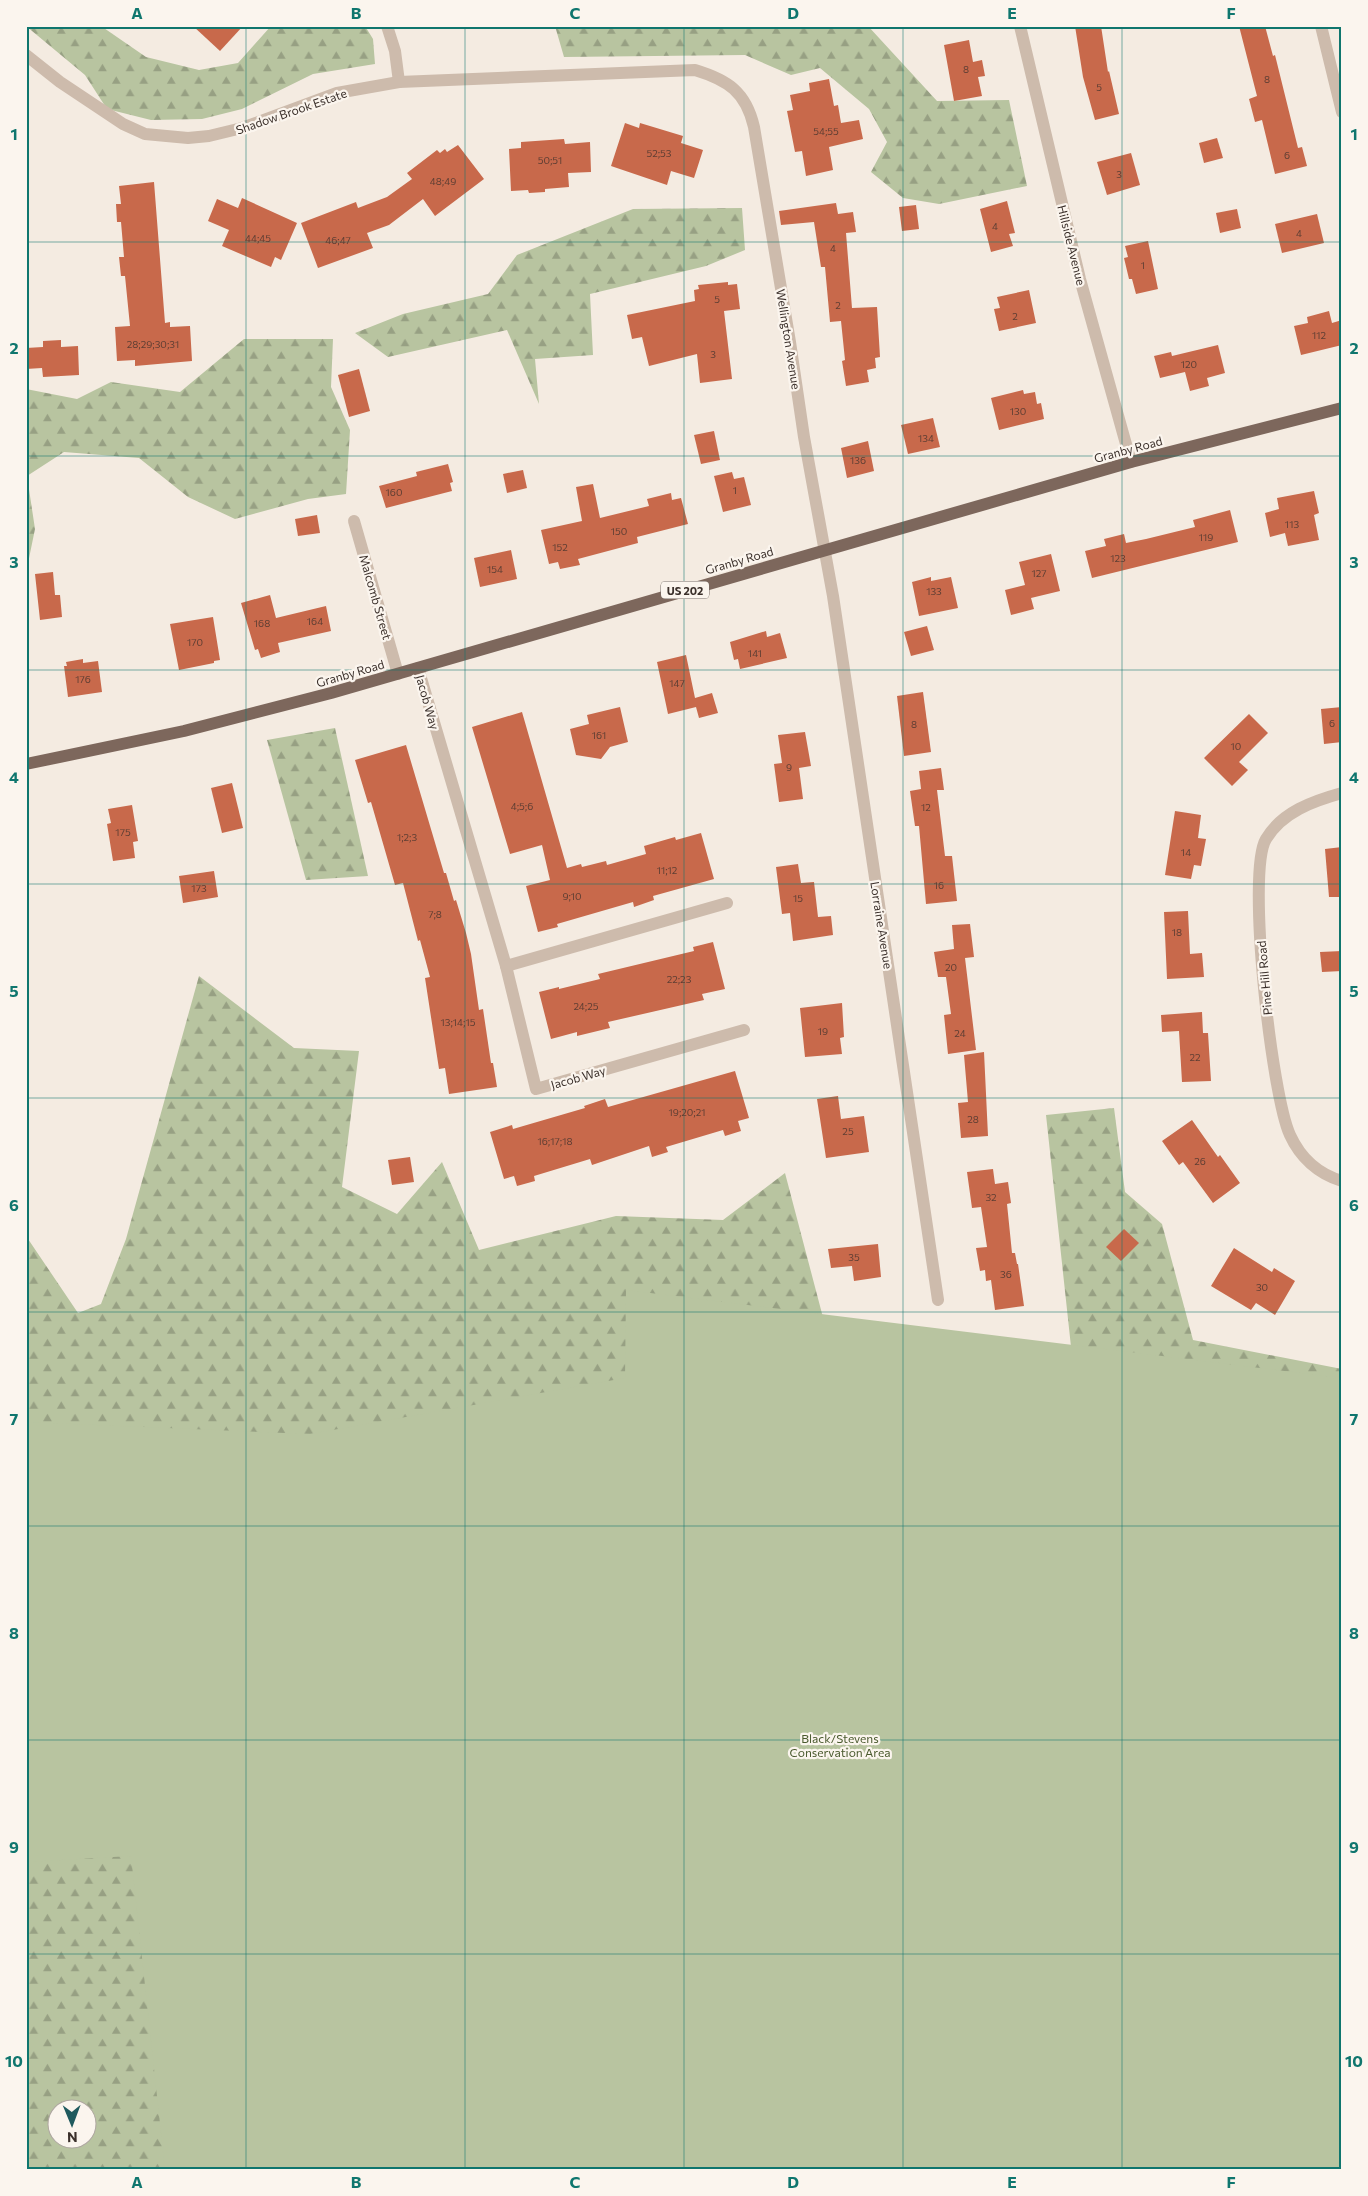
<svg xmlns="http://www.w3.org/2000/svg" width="1368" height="2196" viewBox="0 0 1368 2196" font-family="Commissioner,sans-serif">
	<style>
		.forest { fill: url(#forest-firs); fill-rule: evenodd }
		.park { fill: #b8c4a0 }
		.building { fill: #c8694b }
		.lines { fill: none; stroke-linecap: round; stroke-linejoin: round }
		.minor { stroke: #cdbbac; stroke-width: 12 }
		.tertiary { stroke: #cdbbac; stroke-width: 12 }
		.primary { stroke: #7d675c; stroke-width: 12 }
		.grid { fill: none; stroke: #0f766e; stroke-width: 1; stroke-opacity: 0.55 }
		.labels { text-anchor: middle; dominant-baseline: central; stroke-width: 4.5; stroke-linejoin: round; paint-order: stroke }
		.number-label { font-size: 10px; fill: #5e3e33 }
		.shield { fill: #fbf5ee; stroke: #756b66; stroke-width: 1 }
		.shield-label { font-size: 11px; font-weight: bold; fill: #3b302b }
		.street-label { font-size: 12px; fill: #3b302b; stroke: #fbf5ee }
		.park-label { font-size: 12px; fill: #4a5a2e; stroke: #fbf5ee }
		.neatline { fill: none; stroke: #0f766e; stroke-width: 2 }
		.grid-label { font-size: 16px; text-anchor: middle; font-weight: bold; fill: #0f766e }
	</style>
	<defs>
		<pattern id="forest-firs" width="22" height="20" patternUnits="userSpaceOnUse" patternTransform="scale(1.25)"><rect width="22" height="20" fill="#b8c4a0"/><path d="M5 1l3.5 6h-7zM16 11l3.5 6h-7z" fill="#97a083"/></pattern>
	</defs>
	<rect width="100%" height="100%" fill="#f4ebe1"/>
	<g class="forest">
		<path d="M 26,26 L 101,26 L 146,57 L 199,70 L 238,63 L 271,26 L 365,26 L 373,39 L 375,64 L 313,74 L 242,109 L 202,119 L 151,120 L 107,109 L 85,75 Z"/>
		<path d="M 555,26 L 868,26 L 937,101 L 1009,100 L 1027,186 L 939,204 L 903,198 L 871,172 L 887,142 L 869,109 L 820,68 L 791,75 L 745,55 L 564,57 Z"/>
		<path d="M 742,208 L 745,250 L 706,266 L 590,294 L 593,355 L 535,359 L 539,404 L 507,330 L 388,357 L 355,333 L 403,314 L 488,294 L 517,255 L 633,209 Z"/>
		<path d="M 244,339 L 333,339 L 331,387 L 350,430 L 346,494 L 308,499 L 235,519 L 188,497 L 139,458 L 64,452 L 27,476 L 35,529 L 26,573 L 26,389 L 77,399 L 111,382 L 180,392 Z"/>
		<path d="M 335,728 L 368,876 L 306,880 L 267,740 Z"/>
		<path d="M 199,976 L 294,1048 L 359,1051 L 342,1187 L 397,1214 L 442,1162 L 479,1250 L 616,1216 L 723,1220 L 785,1173 L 825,1325 L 1072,1356 L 1046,1115 L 1114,1108 L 1125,1192 L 1162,1224 L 1193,1340 L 1342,1369 L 1342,2170 L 26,2170 L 26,1236 L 78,1313 L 101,1304 L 126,1239 ZM 58,2108 L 88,2108 L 88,2138 L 58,2138 Z"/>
	</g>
	<path class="park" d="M 626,1290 L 1342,1378 L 1342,2170 L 165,2170 L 131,1856 L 26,1862 L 26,1422 L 310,1434 L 625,1378 Z"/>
	<g class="building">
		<path d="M 193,26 L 243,26 L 220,51 Z"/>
		<path d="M 1075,26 L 1101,26 L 1108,72 L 1109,71 L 1119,114 L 1095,120 L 1083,77 Z"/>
		<path d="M 1239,26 L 1265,26 L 1273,56 L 1275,55 L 1298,148 L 1302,147 L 1307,166 L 1275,174 L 1262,120 L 1255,122 L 1249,99 L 1257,96 Z"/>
		<path d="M 969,40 L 973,62 L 982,60 L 985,76 L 978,77 L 982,96 L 954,101 L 944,45 Z"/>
		<path d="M 829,79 L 834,106 L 838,105 L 841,123 L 859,120 L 863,139 L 829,147 L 833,170 L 806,176 L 802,151 L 795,152 L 787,111 L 793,110 L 790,95 L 810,91 L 809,83 Z"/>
		<path d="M 625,123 L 639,128 L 640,123 L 683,136 L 681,143 L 703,150 L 694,178 L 671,171 L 667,185 L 611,166 Z"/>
		<path d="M 1217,138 L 1223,158 L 1204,163 L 1199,143 Z"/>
		<path d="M 564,139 L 565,144 L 590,142 L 591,172 L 568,173 L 569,187 L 545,189 L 545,192 L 529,193 L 528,190 L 511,191 L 509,149 L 521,148 L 521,142 Z"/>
		<path d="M 458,145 L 484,179 L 435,216 L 423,199 L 389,225 L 367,233 L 373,248 L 318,268 L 301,223 L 356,202 L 358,208 L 387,197 L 412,179 L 407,173 L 437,150 L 440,153 L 445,149 L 447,152 Z"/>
		<path d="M 1131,153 L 1140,185 L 1107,195 L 1097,162 Z"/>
		<path d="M 154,182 L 165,323 L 170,322 L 170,327 L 190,326 L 192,361 L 135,366 L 135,360 L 117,361 L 115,327 L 130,326 L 125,276 L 121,276 L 119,257 L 124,257 L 121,222 L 117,222 L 116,204 L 121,204 L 119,186 Z"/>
		<path d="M 242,198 L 297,223 L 281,260 L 275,257 L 271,267 L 222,246 L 229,230 L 208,221 L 217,199 L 238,208 Z"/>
		<path d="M 1007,201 L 1015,233 L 1009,234 L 1013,246 L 991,252 L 980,209 Z"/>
		<path d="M 836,203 L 838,214 L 853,212 L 856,232 L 846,233 L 852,308 L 877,307 L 880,357 L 875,358 L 876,368 L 867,370 L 869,382 L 846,386 L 842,361 L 845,360 L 841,321 L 830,322 L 825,267 L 821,267 L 814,222 L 781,225 L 779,211 Z"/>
		<path d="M 916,205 L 919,229 L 902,231 L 899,207 Z"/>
		<path d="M 1237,209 L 1241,228 L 1220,233 L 1216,213 Z"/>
		<path d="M 1317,214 L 1324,243 L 1282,253 L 1275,224 Z"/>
		<path d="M 1148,241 L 1158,289 L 1136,294 L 1132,279 L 1129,279 L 1124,258 L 1128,257 L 1125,246 Z"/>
		<path d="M 728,282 L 728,285 L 737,284 L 740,309 L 724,311 L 732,379 L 700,383 L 697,354 L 649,366 L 642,337 L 632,339 L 627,315 L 695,301 L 694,290 L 699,289 L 698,285 Z"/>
		<path d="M 1029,290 L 1036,323 L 999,331 L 994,309 L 1000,308 L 997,297 Z"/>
		<path d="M 1329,311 L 1332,323 L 1342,320 L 1342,345 L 1301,355 L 1294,326 L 1308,323 L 1307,317 Z"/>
		<path d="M 61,340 L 61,347 L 78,346 L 79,375 L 43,377 L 42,368 L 26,369 L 26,348 L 43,347 L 43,341 Z"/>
		<path d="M 1218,345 L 1225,373 L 1207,378 L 1209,386 L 1190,391 L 1185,372 L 1160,378 L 1154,356 L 1171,352 L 1172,356 Z"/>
		<path d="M 359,369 L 370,411 L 349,417 L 338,375 Z"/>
		<path d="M 1023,390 L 1024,394 L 1035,392 L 1037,404 L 1041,403 L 1044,419 L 999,430 L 991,398 Z"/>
		<path d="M 933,418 L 940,447 L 908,454 L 901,425 Z"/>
		<path d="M 714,431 L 720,460 L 701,464 L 694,435 Z"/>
		<path d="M 868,441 L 874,471 L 847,478 L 841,448 Z"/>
		<path d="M 448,464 L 453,482 L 450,483 L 452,491 L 386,508 L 379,486 L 417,476 L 416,472 Z"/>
		<path d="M 523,470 L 527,488 L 507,493 L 503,474 Z"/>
		<path d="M 732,472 L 734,479 L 744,477 L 751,505 L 723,512 L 714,476 Z"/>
		<path d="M 593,484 L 600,518 L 649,506 L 647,499 L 671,493 L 672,500 L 681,498 L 688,524 L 637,537 L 638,543 L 578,559 L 580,565 L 560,569 L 558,562 L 549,564 L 541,530 L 582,521 L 576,487 Z"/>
		<path d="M 1314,491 L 1319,513 L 1314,515 L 1319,540 L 1288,546 L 1285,533 L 1270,537 L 1265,513 L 1279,509 L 1277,498 Z"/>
		<path d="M 1230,510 L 1238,542 L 1092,578 L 1085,551 L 1106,546 L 1104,539 L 1124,534 L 1126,543 L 1146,539 L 1195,527 L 1193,520 Z"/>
		<path d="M 317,515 L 320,533 L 298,536 L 295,519 Z"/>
		<path d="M 511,550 L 517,579 L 480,587 L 474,558 Z"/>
		<path d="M 1051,554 L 1060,591 L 1031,598 L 1034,609 L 1011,615 L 1005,590 L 1025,585 L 1019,562 Z"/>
		<path d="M 53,572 L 55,595 L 60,595 L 62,617 L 40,620 L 35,574 Z"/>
		<path d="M 931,577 L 931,581 L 951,577 L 958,608 L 919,616 L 912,582 Z"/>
		<path d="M 270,595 L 276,618 L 326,606 L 331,631 L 278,643 L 280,652 L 261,658 L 258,649 L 255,650 L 241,603 Z"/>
		<path d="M 213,617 L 220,660 L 214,661 L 214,663 L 179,670 L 170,624 Z"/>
		<path d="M 927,626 L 934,650 L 911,656 L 904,632 Z"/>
		<path d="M 766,631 L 767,637 L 780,633 L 787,658 L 740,669 L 738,659 L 734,660 L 730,642 Z"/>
		<path d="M 686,655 L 695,698 L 712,693 L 718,713 L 699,718 L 696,707 L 668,714 L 657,662 Z"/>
		<path d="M 83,659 L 83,663 L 98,661 L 102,692 L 68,697 L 64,666 L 67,666 L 66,662 Z"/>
		<path d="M 923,692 L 931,752 L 904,756 L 897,696 Z"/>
		<path d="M 620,707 L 628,742 L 610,747 L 601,759 L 576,755 L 570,729 L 589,724 L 587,715 Z"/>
		<path d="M 1342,707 L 1342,742 L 1324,744 L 1321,709 Z"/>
		<path d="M 522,712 L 567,868 L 581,864 L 582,867 L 606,861 L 607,865 L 646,854 L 644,846 L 675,837 L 676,840 L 701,833 L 714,879 L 653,896 L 654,900 L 634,907 L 633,902 L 557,924 L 558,927 L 538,932 L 526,886 L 550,880 L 542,845 L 510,854 L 472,727 Z"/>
		<path d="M 1249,714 L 1268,733 L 1239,762 L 1248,770 L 1232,786 L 1204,758 Z"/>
		<path d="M 805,732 L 811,766 L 799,768 L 803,799 L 779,802 L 774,764 L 782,763 L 778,735 Z"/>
		<path d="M 406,745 L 444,873 L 446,873 L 454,901 L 456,900 L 466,933 L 471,954 L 479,1010 L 483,1009 L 491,1063 L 493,1063 L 497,1087 L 449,1094 L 445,1068 L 439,1069 L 425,978 L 430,977 L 420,940 L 418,941 L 403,883 L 395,885 L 371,802 L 368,803 L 355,760 Z"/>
		<path d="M 941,768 L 944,790 L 937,790 L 945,856 L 952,856 L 957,901 L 926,904 L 919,826 L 915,826 L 910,791 L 921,789 L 919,771 Z"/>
		<path d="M 232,783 L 243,828 L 222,833 L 211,788 Z"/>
		<path d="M 132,805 L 138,841 L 133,842 L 135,858 L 113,861 L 107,824 L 111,823 L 108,809 Z"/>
		<path d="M 1175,811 L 1201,815 L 1198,838 L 1206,839 L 1201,866 L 1194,865 L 1191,879 L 1165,875 Z"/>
		<path d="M 1342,847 L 1342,897 L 1329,897 L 1325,849 Z"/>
		<path d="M 798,864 L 801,883 L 814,882 L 818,917 L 831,916 L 833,935 L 793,941 L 790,913 L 782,914 L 776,867 Z"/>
		<path d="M 214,871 L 218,897 L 183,903 L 179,876 Z"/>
		<path d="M 1188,911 L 1190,954 L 1202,953 L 1204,977 L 1167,979 L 1164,912 Z"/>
		<path d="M 970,924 L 974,957 L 965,958 L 976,1050 L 948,1054 L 944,1015 L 951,1014 L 946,977 L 938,977 L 934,952 L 954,949 L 952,925 Z"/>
		<path d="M 713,942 L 725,989 L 702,994 L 704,1000 L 608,1022 L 610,1028 L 577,1036 L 577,1032 L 551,1039 L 539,992 L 559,987 L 559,989 L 600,979 L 598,974 L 694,951 L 693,947 Z"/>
		<path d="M 1342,951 L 1342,971 L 1322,972 L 1320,952 Z"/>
		<path d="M 842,1003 L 844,1037 L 840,1038 L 842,1054 L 805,1057 L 800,1008 Z"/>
		<path d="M 1202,1012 L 1203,1033 L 1208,1033 L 1211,1081 L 1182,1082 L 1179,1031 L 1162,1032 L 1161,1015 Z"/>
		<path d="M 984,1052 L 988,1136 L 961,1138 L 958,1103 L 968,1102 L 964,1055 Z"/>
		<path d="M 735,1071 L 749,1118 L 738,1121 L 741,1131 L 725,1136 L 723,1130 L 666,1147 L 668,1152 L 652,1157 L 649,1146 L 592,1165 L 590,1159 L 534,1176 L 535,1181 L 517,1186 L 514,1176 L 504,1179 L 490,1132 L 512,1125 L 513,1129 L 585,1108 L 584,1106 L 605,1099 L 608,1107 Z"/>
		<path d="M 838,1096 L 841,1119 L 864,1116 L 869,1152 L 826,1158 L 817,1099 Z"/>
		<path d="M 1192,1120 L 1218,1157 L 1220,1155 L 1240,1183 L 1213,1203 L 1183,1162 L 1179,1165 L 1162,1141 Z"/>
		<path d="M 410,1157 L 414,1182 L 392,1185 L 388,1160 Z"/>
		<path d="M 993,1169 L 995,1184 L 1008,1182 L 1011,1203 L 1007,1204 L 1012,1253 L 1015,1253 L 1017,1264 L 1018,1264 L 1024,1306 L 995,1310 L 991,1280 L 986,1281 L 985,1270 L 980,1271 L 976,1248 L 987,1247 L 981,1207 L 972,1208 L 967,1172 Z"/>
		<path d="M 1124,1229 L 1139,1243 L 1121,1261 L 1106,1247 Z"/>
		<path d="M 878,1244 L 881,1277 L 854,1281 L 852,1266 L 831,1268 L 828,1249 Z"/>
		<path d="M 1234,1248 L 1272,1272 L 1274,1268 L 1295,1281 L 1275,1315 L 1256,1303 L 1251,1310 L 1211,1286 Z"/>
	</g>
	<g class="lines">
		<g class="minor">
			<path d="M 387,26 L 395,51 L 399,82"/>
			<path d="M 1321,26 L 1342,112"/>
			<path d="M 26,55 L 60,82 L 123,124 L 145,134 L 188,138 L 209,136 L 242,128 L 337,93 L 399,82 L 695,70 C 728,80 746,92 754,127 L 790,342 L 804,437 L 833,596 L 938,1300"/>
			<path d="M 354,521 L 398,674"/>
			<path d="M 418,668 L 506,966 L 536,1089 L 744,1030"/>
			<path d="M 1342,793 C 1313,801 1282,812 1266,839 C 1246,872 1272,1097 1290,1135 C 1300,1157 1318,1174 1342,1181"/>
			<path d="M 506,966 L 727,903"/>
		</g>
		<path class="tertiary" d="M 1020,26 L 1080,279 L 1131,462"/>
		<path class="primary" d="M 26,764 L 184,731 L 331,693 L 1131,462 L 1342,408"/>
	</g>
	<path class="grid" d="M 246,26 L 246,2170M 465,26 L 465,2170M 684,26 L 684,2170M 903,26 L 903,2170M 1122,26 L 1122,2170M 26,242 L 1342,242M 26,456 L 1342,456M 26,670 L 1342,670M 26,884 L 1342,884M 26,1098 L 1342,1098M 26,1312 L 1342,1312M 26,1526 L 1342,1526M 26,1740 L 1342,1740M 26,1954 L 1342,1954"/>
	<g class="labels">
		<g class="number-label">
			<text x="966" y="69">8</text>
			<text x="1267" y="79">8</text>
			<text x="1099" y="87">5</text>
			<text x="826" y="131">54;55</text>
			<text x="659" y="153">52;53</text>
			<text x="1287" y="155">6</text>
			<text x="550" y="160">50;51</text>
			<text x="1119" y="174">3</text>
			<text x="443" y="181">48;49</text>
			<text x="995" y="226">4</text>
			<text x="1299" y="233">4</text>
			<text x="258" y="238">44;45</text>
			<text x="338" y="240">46;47</text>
			<text x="833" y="248">4</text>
			<text x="1143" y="265">1</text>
			<text x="717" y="299">5</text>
			<text x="838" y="305">2</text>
			<text x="1015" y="316">2</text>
			<text x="1319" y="335">112</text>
			<text x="153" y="344">28;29;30;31</text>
			<text x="713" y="354">3</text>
			<text x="1189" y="364">120</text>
			<text x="1018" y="411">130</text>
			<text x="926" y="438">134</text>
			<text x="858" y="460">136</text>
			<text x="735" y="490">1</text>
			<text x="394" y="492">160</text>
			<text x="1292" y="524">113</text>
			<text x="619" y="531">150</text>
			<text x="1206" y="537">119</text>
			<text x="560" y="547">152</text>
			<text x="1118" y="558">123</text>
			<text x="495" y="569">154</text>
			<text x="1039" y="573">127</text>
			<text x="934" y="591">133</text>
			<text x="315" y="621">164</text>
			<text x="262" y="623">168</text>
			<text x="195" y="642">170</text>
			<text x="755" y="653">141</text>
			<text x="83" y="679">176</text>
			<text x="677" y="683">147</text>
			<text x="1332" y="723">6</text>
			<text x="914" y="724">8</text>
			<text x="599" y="735">161</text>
			<text x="1236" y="746">10</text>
			<text x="789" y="767">9</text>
			<text x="522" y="806">4;5;6</text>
			<text x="926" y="807">12</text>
			<text x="123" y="832">175</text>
			<text x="407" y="837">1;2;3</text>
			<text x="1186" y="852">14</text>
			<text x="667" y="870">11;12</text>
			<text x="939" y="885">16</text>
			<text x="199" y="888">173</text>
			<text x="572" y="896">9;10</text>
			<text x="798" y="898">15</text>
			<text x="435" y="914">7;8</text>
			<text x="1177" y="932">18</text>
			<text x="951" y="967">20</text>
			<text x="679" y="979">22;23</text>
			<text x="586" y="1006">24;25</text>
			<text x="458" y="1022">13;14;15</text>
			<text x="823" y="1031">19</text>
			<text x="960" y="1033">24</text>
			<text x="1195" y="1057">22</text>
			<text x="687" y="1112">19;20;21</text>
			<text x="973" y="1119">28</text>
			<text x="848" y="1131">25</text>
			<text x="555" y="1141">16;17;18</text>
			<text x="1200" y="1161">26</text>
			<text x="991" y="1197">32</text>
			<text x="854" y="1257">35</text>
			<text x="1006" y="1274">36</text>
			<text x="1262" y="1287">30</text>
		</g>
		<rect class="shield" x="661" y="581.5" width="48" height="17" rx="4"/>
		<g class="shield-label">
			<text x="685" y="590">US 202</text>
		</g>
		<g class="street-label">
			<text transform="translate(291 111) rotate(-19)">Shadow Brook Estate</text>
			<text transform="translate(1072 245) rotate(76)">Hillside Avenue</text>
			<text transform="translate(789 339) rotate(81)">Wellington Avenue</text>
			<text transform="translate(1128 449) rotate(-15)">Granby Road</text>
			<text transform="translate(739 560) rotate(-16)">Granby Road</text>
			<text transform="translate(376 597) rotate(74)">Malcomb Street</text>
			<text transform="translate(350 673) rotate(-16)">Granby Road</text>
			<text transform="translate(428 702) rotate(74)">Jacob Way</text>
			<text transform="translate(882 925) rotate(81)">Lorraine Avenue</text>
			<text transform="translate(1264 978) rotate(-95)">Pine Hill Road</text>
			<text transform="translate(578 1077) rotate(-16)">Jacob Way</text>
		</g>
		<g class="park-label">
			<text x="840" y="1738">Black/Stevens<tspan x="840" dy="14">Conservation Area</tspan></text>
		</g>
	</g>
	<rect width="1368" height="2196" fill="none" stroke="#fbf5ee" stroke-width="55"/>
	<g transform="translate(72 2124) rotate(179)"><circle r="24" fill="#fbf5ee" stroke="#aea6a0"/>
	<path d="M0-4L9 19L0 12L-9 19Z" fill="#1f5a5e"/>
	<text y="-8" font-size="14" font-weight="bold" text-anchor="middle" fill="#3b302b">N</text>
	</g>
	<rect x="28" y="28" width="1312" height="2140" class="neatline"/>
	<g class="grid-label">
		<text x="137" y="19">A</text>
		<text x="356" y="19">B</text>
		<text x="575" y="19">C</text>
		<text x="793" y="19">D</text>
		<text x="1012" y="19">E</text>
		<text x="1231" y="19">F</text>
		<text x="14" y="140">1</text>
		<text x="1354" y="140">1</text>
		<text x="14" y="354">2</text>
		<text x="1354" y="354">2</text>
		<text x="14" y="568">3</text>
		<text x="1354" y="568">3</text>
		<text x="14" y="783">4</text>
		<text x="1354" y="783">4</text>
		<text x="14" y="997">5</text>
		<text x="1354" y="997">5</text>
		<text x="14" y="1211">6</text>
		<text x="1354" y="1211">6</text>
		<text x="14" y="1425">7</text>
		<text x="1354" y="1425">7</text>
		<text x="14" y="1639">8</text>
		<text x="1354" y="1639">8</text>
		<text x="14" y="1853">9</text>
		<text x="1354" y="1853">9</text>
		<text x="14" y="2067">10</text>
		<text x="1354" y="2067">10</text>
		<text x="137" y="2188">A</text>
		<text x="356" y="2188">B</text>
		<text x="575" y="2188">C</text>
		<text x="793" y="2188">D</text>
		<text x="1012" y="2188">E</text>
		<text x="1231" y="2188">F</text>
	</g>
</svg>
